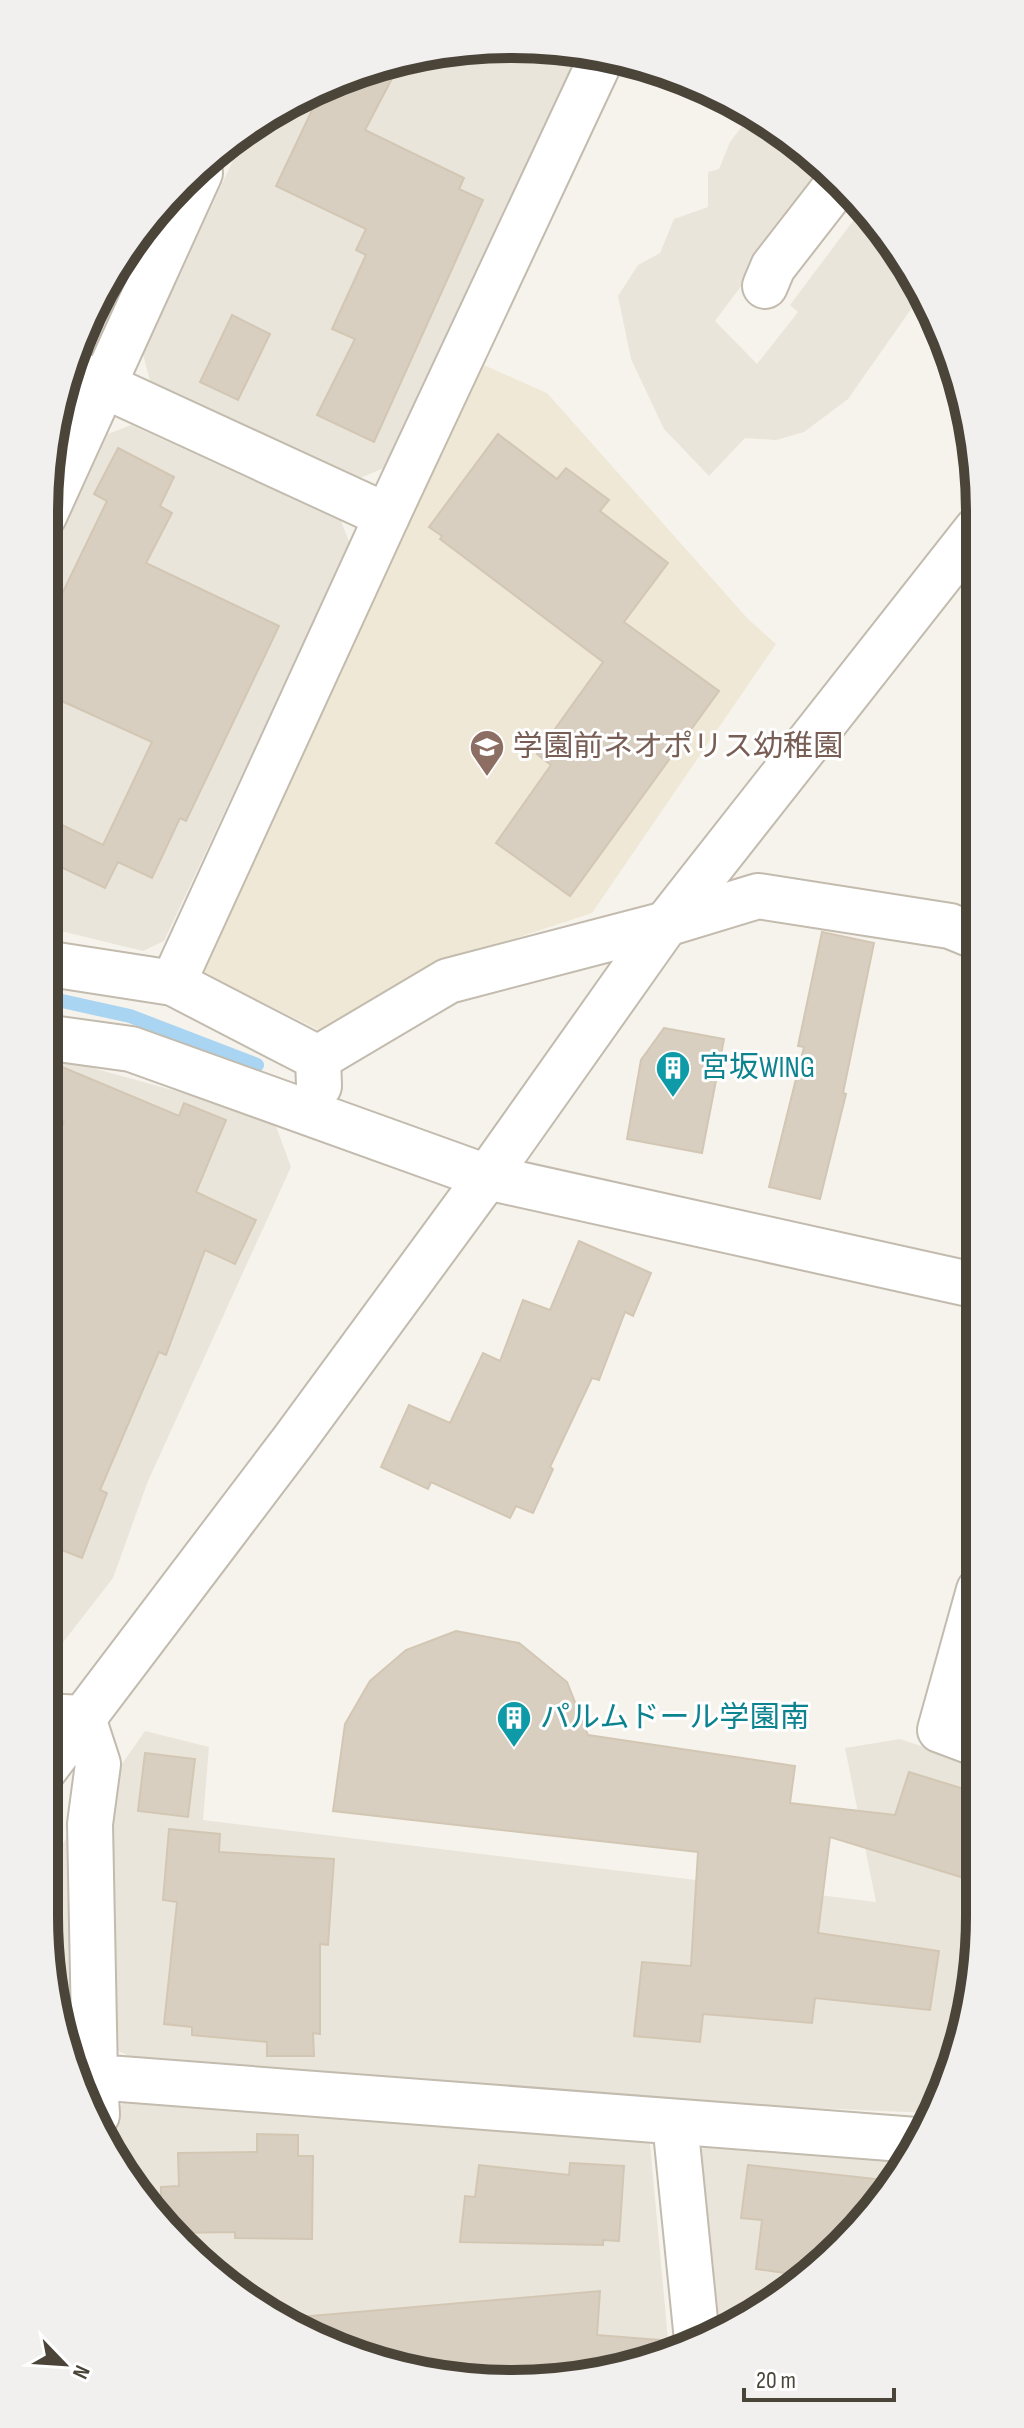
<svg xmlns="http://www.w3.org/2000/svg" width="1024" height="2428" viewBox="0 0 1024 2428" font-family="'Sofia Sans Condensed','Noto Sans JP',sans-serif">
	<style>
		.residential { fill: #eae5da }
		.education { fill: #efe8d6 }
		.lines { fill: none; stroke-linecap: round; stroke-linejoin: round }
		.stream { stroke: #a9d4f2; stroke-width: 14 }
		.building { fill: #d8cfc1; stroke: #d3c7b4; stroke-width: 2 }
		.minor-casing { stroke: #c2bbae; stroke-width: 48 }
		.minor { stroke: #fff; stroke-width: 44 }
		.labels { text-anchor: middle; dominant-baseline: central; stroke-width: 6; stroke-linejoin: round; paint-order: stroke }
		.education-label { font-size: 30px; fill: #785e54; stroke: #fff; text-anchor: start }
		.culture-label { font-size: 30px; fill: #0d838f; stroke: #fff; text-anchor: start }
		.rim { fill: none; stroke: #4b4439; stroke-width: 10 }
	</style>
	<rect width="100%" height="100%" fill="#f6f3ec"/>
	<g class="residential">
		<path d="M 481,45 L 576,57 L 384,468 L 360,478 L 150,381 L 143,354 L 242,141 L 305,92 Z"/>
		<path d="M 752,113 L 772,123 L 827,171 L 715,321 L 757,364 L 798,312 L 790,305 L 865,205 L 921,295 L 848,399 L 804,432 L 776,440 L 745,438 L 709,476 L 664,429 L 631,359 L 618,296 L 638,265 L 660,253 L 674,219 L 708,207 L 708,172 L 719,169 L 730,142 Z"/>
		<path d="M 161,203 L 99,337 L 79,345 L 160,204 Z"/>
		<path d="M 131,425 L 341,521 L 350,544 L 164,941 L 143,951 L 44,927 L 44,572 L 108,434 Z"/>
		<path d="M 64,1060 L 273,1118 L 291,1167 L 148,1481 L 113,1578 L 44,1667 L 44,1068 Z"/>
		<path d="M 145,1731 L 209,1747 L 203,1820 L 876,1902 L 845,1748 L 900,1739 L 980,1766 L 980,1916 L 955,2066 L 930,2113 L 625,2100 L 144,2063 L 110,2047 L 105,1897 L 117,1771 Z"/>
		<path d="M 71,1832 L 76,2029 L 70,2046 L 71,2070 L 44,1916 L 44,1870 Z"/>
		<path d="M 125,2099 L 637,2136 L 650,2144 L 669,2350 L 603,2375 L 450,2380 L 278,2322 L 160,2224 L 116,2148 L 114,2117 Z"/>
		<path d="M 711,2138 L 911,2150 L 883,2201 L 746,2321 L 715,2333 L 696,2156 Z"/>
	</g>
	<path class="education" d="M 479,363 L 547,393 L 748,619 L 776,644 L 592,913 L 440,963 L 331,1036 L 203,973 Z"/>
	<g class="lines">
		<path class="stream" d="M 44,997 L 130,1016 L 257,1065"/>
	</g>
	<g class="building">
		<path d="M 398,67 L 365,130 L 464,178 L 459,189 L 483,200 L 374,442 L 317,415 L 355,339 L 332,329 L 366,255 L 356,250 L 366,229 L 276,186 L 323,87 Z"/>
		<path d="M 232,315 L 270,334 L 238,400 L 200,382 Z"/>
		<path d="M 498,434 L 557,479 L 566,468 L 609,500 L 600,511 L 668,563 L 624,622 L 719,691 L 570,896 L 496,843 L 551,765 L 537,754 L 603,662 L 440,539 L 442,536 L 429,527 Z"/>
		<path d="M 118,448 L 174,477 L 160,506 L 172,513 L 146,563 L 279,626 L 186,821 L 180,818 L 152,878 L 118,862 L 105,888 L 44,859 L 44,816 L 103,845 L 152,742 L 44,693 L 44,631 L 107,501 L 94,494 Z"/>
		<path d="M 822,932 L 874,943 L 843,1093 L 846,1094 L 820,1199 L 769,1187 L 804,1047 L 798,1046 Z"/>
		<path d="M 664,1028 L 724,1039 L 702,1153 L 627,1139 L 641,1060 Z"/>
		<path d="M 55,1064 L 179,1116 L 184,1103 L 226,1120 L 196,1192 L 256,1220 L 235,1264 L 205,1250 L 166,1355 L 159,1352 L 100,1490 L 107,1493 L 82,1558 L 44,1543 L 44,1166 L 64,1122 L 44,1114 L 44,1088 Z"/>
		<path d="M 579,1241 L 651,1273 L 633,1316 L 625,1312 L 599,1380 L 592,1378 L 550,1467 L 553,1469 L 533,1513 L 516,1506 L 510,1518 L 431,1482 L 428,1489 L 381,1467 L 409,1405 L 450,1423 L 483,1353 L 500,1361 L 523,1300 L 550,1310 Z"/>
		<path d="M 456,1631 L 519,1643 L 567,1682 L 588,1735 L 795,1766 L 790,1803 L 895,1815 L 909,1772 L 977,1793 L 980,1806 L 980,1883 L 830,1837 L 818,1933 L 939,1951 L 930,2010 L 815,1998 L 812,2023 L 703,2014 L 700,2042 L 634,2036 L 642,1962 L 691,1966 L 698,1852 L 333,1811 L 345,1724 L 370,1681 L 406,1650 Z"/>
		<path d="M 145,1753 L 195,1759 L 188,1817 L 138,1811 Z"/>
		<path d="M 169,1829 L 220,1834 L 219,1852 L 334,1859 L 328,1945 L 320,1944 L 320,2034 L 313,2033 L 314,2056 L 267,2056 L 267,2042 L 192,2035 L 192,2027 L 164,2024 L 177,1902 L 163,1900 Z"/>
		<path d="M 257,2134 L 298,2135 L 298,2156 L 313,2156 L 312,2239 L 235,2238 L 235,2232 L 170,2233 L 161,2225 L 161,2187 L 179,2186 L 178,2153 L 257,2152 Z"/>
		<path d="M 570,2163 L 624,2166 L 619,2241 L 603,2240 L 603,2245 L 460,2242 L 465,2196 L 475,2197 L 479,2165 L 569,2175 Z"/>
		<path d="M 748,2165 L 894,2181 L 883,2201 L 799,2275 L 756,2269 L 762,2220 L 741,2218 Z"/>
		<path d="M 600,2291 L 597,2335 L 672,2341 L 674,2348 L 603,2375 L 450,2380 L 276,2319 Z"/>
	</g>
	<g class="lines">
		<g class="minor-casing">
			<g id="minor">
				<path d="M 765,286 L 773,267 L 839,182"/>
				<path d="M 68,369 L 387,516"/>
				<path d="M 44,516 L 200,173"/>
				<path d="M 44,963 L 173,983 L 318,1058 L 319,1086"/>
				<path d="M 173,983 L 387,516 L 600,61"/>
				<path d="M 44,1037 L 131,1049 L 487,1177 L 978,1286"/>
				<path d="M 318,1058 L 448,981 L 666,924 L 758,896 L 950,926 L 977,937"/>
				<path d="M 979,1590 L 940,1730 L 980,1745"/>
				<path d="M 44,1716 L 83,1718 L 98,1764 L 90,1824 L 95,2077 L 916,2140"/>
				<path d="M 44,1770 L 294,1440 L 487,1177 L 666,924 L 976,530"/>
				<path d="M 95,2077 L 97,2115"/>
				<path d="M 675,2122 L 697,2340"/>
			</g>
		</g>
		<use href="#minor" class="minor"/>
	</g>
	<defs>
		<g id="school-pin" transform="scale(1.8)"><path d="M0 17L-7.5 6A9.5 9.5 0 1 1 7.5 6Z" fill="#8d6e63" stroke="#fff"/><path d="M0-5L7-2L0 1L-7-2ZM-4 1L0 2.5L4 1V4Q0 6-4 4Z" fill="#fff"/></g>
		<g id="building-pin" transform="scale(1.8)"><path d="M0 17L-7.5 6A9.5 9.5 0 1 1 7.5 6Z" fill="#0f9aa8" stroke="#fff"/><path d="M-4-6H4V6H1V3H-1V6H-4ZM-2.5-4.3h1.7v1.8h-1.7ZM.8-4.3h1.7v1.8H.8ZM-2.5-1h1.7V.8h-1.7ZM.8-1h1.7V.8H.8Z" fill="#fff"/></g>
	</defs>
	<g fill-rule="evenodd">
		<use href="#school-pin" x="487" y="747"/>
		<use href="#building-pin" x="673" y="1068"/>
		<use href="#building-pin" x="514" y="1718"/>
	</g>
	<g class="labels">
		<g class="education-label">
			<text x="513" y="747">学園前ネオポリス幼稚園</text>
		</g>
		<g class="culture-label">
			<text x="699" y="1068">宮坂WING</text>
			<text x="540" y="1718">パルムドール学園南</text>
		</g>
	</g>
	<path d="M0 0H1024V2428H0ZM512 58H512A454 454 0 0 1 966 512V1916A454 454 0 0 1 512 2370H512A454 454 0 0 1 58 1916V512A454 454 0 0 1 512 58Z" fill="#f1f0ef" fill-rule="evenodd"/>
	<path class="rim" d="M512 58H512A454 454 0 0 1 966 512V1916A454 454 0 0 1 512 2370H512A454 454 0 0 1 58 1916V512A454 454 0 0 1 512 58Z"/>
	<g transform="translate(64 2364) rotate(115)" stroke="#ffffff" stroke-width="6" paint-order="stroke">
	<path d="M0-6L14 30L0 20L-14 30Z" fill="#4b4439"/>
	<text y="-12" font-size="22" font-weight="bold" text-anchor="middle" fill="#4b4439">N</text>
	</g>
	<path d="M744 2388v12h150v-12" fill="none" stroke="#4b4439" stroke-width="4"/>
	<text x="756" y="2388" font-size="24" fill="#4b4439" stroke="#ffffff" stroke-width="6" paint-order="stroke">20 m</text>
</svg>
